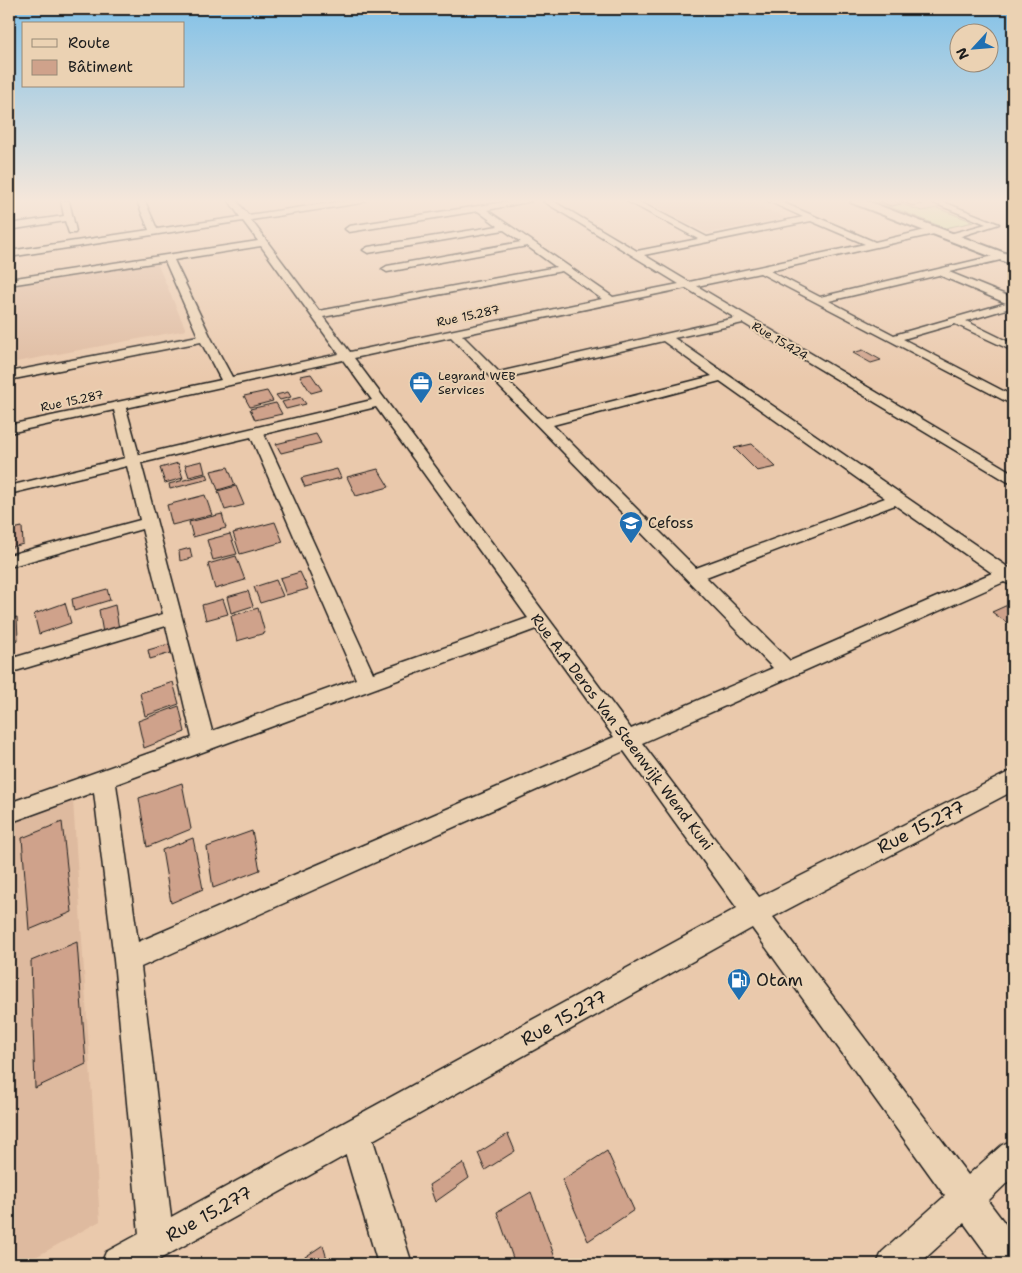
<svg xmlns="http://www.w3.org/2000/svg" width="1022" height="1273" viewBox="0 0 1022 1273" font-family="'Shantell Sans',sans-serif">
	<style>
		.built { fill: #deba9f }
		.green { fill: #c7e096; stroke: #727e59 }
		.building { fill: #cfa28b; stroke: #1c1c1c }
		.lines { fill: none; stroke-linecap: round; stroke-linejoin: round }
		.street-casing { stroke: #1c1c1c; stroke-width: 3 }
		.secondary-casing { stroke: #1c1c1c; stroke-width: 4 }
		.street { fill: #ebd2b3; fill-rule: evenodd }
		.secondary { fill: #ebd2b3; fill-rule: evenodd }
		.labels { text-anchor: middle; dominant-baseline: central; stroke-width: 4; stroke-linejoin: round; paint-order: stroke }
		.far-street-label { font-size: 12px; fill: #1c1c1c; stroke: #ebd2b3 }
		.far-poi-label { font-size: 12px; fill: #1c1c1c; stroke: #ebd2b3; text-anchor: start }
		.poi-label { font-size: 15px; fill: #1c1c1c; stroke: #ebd2b3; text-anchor: start }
		.street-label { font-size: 15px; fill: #1c1c1c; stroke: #ebd2b3 }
		.near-street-label { font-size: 18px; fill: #1c1c1c; stroke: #ebd2b3 }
		.near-poi-label { font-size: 18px; fill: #1c1c1c; stroke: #ebd2b3; text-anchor: start }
	</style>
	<rect width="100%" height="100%" fill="#eac9ac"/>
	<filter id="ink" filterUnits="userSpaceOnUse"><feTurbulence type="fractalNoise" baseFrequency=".02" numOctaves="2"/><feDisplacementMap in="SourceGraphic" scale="10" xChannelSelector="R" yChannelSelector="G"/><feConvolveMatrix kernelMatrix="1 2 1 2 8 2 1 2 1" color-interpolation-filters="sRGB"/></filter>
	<g filter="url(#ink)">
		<g class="built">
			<path d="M 645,201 L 748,201 L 786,218 L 707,233 Z"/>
			<path d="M 157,263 L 186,330 L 16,362 L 11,286 Z"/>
			<path d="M 73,800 L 100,1221 L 23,1264 L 9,1264 L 9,824 Z"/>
		</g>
		<path class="green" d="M 875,201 L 891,206 L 901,204 L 922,211 L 937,208 L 974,222 L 945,228 Z"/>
		<g class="building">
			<path d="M 878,201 L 894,201 L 901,204 L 891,206 Z"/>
			<path d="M 899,201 L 915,201 L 923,204 L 913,206 Z"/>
			<path d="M 863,350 L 881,360 L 871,363 L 853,353 Z"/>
			<path d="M 311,374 L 322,390 L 311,393 L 300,376 Z"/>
			<path d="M 267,391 L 273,401 L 250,407 L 244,396 Z"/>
			<path d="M 288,392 L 291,397 L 280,400 L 276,395 Z"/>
			<path d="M 301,397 L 306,404 L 286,409 L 282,402 Z"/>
			<path d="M 276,403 L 282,414 L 255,420 L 250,409 Z"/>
			<path d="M 316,434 L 321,443 L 281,453 L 276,444 Z"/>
			<path d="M 752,444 L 776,467 L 757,471 L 734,448 Z"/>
			<path d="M 202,461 L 205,473 L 189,477 L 185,465 Z"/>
			<path d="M 178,463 L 183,478 L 165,483 L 160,468 Z"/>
			<path d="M 228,467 L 235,485 L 218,490 L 211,471 Z"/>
			<path d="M 337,469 L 341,478 L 305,487 L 301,478 Z"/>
			<path d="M 378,469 L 389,487 L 356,496 L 347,477 Z"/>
			<path d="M 207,474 L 209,479 L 170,489 L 169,484 Z"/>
			<path d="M 236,486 L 244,505 L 225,510 L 218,491 Z"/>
			<path d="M 205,495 L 212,515 L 172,525 L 167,505 Z"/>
			<path d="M 222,514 L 226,528 L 193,537 L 189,522 Z"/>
			<path d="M 275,522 L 283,542 L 240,554 L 233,533 Z"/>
			<path d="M 22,527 L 23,544 L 9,548 L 9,530 Z"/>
			<path d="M 230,534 L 237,554 L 213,560 L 207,540 Z"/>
			<path d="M 190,548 L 192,558 L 180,561 L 179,551 Z"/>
			<path d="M 236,556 L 245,580 L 215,589 L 208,564 Z"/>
			<path d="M 300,572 L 308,589 L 286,595 L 280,578 Z"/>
			<path d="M 276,580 L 283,596 L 260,603 L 254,587 Z"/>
			<path d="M 107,589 L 110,600 L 74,611 L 72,599 Z"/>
			<path d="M 248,591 L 253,606 L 231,613 L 227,597 Z"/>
			<path d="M 223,599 L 228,614 L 206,620 L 202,605 Z"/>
			<path d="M 65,603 L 71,623 L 39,634 L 34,614 Z"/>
			<path d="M 1012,603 L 1013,604 L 1013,627 L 992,612 Z"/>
			<path d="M 115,605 L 119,629 L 103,633 L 99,610 Z"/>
			<path d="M 258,608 L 265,633 L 237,641 L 231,616 Z"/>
			<path d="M 17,617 L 18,640 L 9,643 L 9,619 Z"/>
			<path d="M 169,644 L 171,653 L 150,659 L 148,650 Z"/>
			<path d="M 173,682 L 179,704 L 145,716 L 140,693 Z"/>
			<path d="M 179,706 L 185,732 L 144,748 L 138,721 Z"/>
			<path d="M 182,783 L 191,829 L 147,847 L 139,798 Z"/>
			<path d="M 62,822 L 72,912 L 29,930 L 22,838 Z"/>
			<path d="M 252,831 L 260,870 L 213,888 L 207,847 Z"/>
			<path d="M 193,838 L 203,889 L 171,903 L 162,850 Z"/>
			<path d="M 77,942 L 86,1064 L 35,1088 L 31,961 Z"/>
			<path d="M 508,1134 L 515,1151 L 485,1170 L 478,1153 Z"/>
			<path d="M 607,1151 L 634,1210 L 588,1241 L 562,1180 Z"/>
			<path d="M 463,1163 L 469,1178 L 435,1202 L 429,1185 Z"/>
			<path d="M 531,1192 L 557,1263 L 556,1264 L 515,1264 L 497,1212 Z"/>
			<path d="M 323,1245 L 328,1263 L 297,1264 L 296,1263 Z"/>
		</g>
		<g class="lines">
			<g class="street-casing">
				<g id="street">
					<path d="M 61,201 L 69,201 L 76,231 L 75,233 L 69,233 L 65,221 L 9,230 L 9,224 L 64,216 Z"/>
					<path d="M 137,201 L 145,201 L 157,229 L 240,217 L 229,201 L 237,201 L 248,215 L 344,201 L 365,201 L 361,203 L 251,220 L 319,311 L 556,267 L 527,246 L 387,272 L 382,269 L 387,266 L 521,242 L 504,230 L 368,253 L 363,250 L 368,247 L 498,226 L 478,211 L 349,232 L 345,229 L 349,226 L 511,201 L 532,201 L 487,210 L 613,297 L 679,284 L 543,201 L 553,201 L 637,251 L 698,239 L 627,201 L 638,201 L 707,237 L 803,217 L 768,201 L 779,201 L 875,242 L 934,228 L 938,231 L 934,234 L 770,271 L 820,297 L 1002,254 L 1005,255 L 1005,259 L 949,272 L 1013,298 L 1013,307 L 966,321 L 1013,344 L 1013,351 L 955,324 L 903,339 L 1013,396 L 1013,405 L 760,273 L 697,286 L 1013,473 L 1013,483 L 1008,482 L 743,323 L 674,338 L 1012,570 L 1013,586 L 1004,582 L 642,743 L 759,897 L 1013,770 L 1013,791 L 773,917 L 968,1175 L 1002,1145 L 1013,1140 L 1013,1177 L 988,1201 L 1013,1234 L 1013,1264 L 994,1264 L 964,1223 L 919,1264 L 877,1264 L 882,1252 L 945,1196 L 752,928 L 373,1140 L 412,1264 L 378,1264 L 346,1155 L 151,1264 L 101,1264 L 106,1252 L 139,1234 L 114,960 L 94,792 L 9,823 L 9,803 L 192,738 L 166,626 L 9,673 L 9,659 L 163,614 L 142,529 L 9,567 L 9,555 L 140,520 L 127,466 L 9,494 L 9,486 L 125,458 L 114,410 L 9,433 L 9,425 L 221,380 L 201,342 L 9,380 L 9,372 L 198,336 L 165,261 L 9,285 L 9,279 L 258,241 L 243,221 L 9,257 L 9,251 L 149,230 ZM 811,221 L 865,244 L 689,282 L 644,255 ZM 261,246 L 339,354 L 232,377 L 211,338 L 174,260 ZM 562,271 L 602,299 L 350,352 L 323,317 ZM 939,275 L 1006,303 L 894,335 L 829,301 ZM 686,288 L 735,318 L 499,372 L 462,335 ZM 451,337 L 492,379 L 773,668 L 631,729 L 354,358 ZM 663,341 L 712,376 L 546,418 L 505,378 ZM 343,360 L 372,400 L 139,455 L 126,408 ZM 720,381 L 885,498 L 696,568 L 553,425 ZM 376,407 L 528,618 L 373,673 L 264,434 ZM 251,437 L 356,679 L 212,731 L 141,463 ZM 895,505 L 992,573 L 790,661 L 706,577 ZM 536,629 L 614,737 L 138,942 L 116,784 ZM 624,751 L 737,908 L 171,1217 L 141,967 Z"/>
					<path d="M 929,201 L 941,201 L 999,224 L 952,239 L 946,239 L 946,235 L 986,224 Z"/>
					<path d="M 1004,201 L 1013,201 L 1013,205 Z"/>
				</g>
			</g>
			<g class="secondary-casing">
				<path id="secondary" d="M 850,201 L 867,201 L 1013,256 L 1013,265 L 852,203 Z"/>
			</g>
			<use href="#street" class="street"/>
			<use href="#secondary" class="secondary"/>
		</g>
	</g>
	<linearGradient id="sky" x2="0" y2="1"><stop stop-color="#81c1e8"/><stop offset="0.53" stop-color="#f6e7da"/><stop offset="1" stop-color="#f6e7da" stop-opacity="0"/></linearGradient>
	<rect width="1022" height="379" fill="url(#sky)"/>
	<defs>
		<g id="office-pin" transform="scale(1.25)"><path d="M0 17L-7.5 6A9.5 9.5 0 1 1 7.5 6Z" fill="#1f6fb2" stroke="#ebd2b3"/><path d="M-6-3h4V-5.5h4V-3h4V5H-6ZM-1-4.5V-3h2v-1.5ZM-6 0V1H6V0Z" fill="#fff"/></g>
		<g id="school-pin" transform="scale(1.25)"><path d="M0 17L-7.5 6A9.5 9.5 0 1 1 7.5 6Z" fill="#1f6fb2" stroke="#ebd2b3"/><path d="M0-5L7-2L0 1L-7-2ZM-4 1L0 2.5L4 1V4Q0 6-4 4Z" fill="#fff"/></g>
		<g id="fuel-pin" transform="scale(1.25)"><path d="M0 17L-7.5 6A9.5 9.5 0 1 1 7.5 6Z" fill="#1f6fb2" stroke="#ebd2b3"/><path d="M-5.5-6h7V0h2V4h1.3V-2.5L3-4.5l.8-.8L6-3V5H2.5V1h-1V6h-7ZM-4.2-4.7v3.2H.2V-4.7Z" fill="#fff"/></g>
	</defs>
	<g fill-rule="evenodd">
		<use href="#office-pin" x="421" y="383"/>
		<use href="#school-pin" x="631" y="523"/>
		<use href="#fuel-pin" x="739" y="980"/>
	</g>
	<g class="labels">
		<g class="far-street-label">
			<text transform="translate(468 316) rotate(-12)">Rue 15.287</text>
			<text transform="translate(780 341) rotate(31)">Rue 15.424</text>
			<text transform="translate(72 401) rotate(-12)">Rue 15.287</text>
		</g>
		<g class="far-poi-label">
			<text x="438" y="376">Legrand WEB<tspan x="438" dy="14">Services</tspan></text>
		</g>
		<g class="poi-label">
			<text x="648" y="523">Cefoss</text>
		</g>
		<g class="street-label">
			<text transform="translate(622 732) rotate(53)">Rue A.A Deros Van Steenwijk Wend Kuni</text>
		</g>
		<g class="near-street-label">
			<text transform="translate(921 827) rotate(-27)">Rue 15.277</text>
			<text transform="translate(564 1018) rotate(-29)">Rue 15.277</text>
			<text transform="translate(209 1214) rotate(-29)">Rue 15.277</text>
		</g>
		<g class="near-poi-label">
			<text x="756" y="980">Otam</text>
		</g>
	</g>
	<rect width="1022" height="1273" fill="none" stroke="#ebd2b3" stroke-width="30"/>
	<rect x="15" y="15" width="992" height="1243" fill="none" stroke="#1c1c1c" stroke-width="2" filter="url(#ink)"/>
	<rect x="22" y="22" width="162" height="65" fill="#ebd2b3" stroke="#988977"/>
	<rect x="32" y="39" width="25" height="8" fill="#ebd2b3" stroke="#988977"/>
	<text x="68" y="48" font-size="15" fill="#1c1c1c">Route</text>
	<rect x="32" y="60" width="25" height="15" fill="#cfa28b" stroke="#988977"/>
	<text x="68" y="72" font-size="15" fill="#1c1c1c">Bâtiment</text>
	<g transform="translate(974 48) rotate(244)"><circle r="24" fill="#ebd2b3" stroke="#988977"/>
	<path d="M0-4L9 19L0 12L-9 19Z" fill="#1f6fb2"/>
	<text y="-8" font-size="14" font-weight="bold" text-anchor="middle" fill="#1c1c1c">N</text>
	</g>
</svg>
